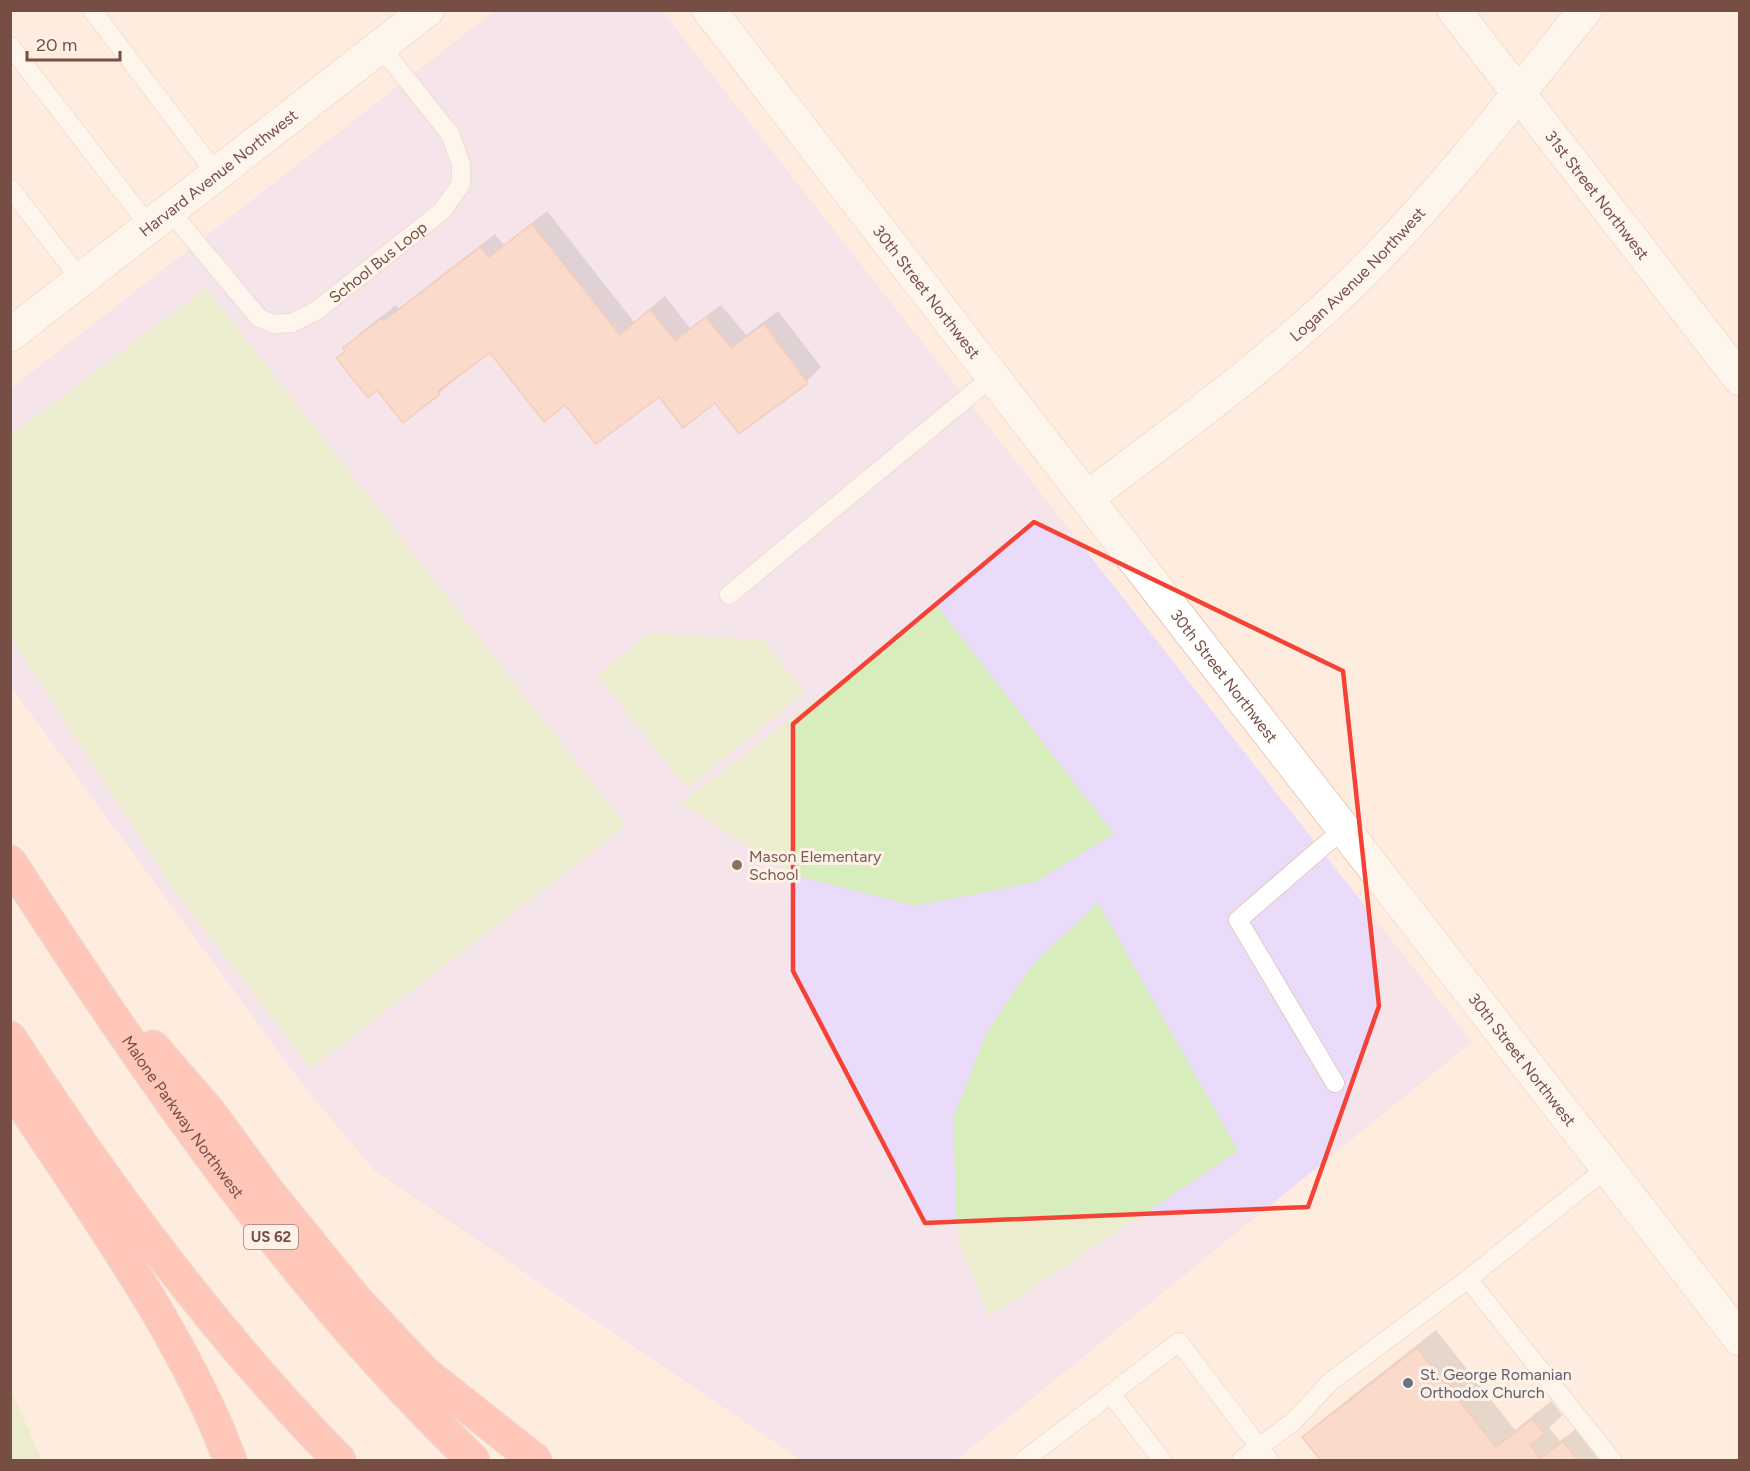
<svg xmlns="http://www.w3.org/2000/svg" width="1750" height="1471" viewBox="0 0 1750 1471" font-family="Figtree,sans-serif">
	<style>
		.education { fill: #eadbfa }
		.green { fill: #d8edbc }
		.shadow { fill: #0003 }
		.building { fill: #f6c3b3; stroke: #eba592; stroke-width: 1.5 }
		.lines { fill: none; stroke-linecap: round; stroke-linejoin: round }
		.lane-casing { stroke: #e5c9bd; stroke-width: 20 }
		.street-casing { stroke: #e5c9bd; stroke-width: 35 }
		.secondary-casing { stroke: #ebc8b9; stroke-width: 35 }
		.highway-casing { stroke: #d9cdcb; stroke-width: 35 }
		.lane { stroke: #fff; stroke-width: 18 }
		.street { stroke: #fff; stroke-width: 33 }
		.secondary { stroke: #fff; stroke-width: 33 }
		.highway { stroke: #ff998f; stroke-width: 33 }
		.marked { fill: none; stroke: #f54237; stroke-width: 4.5; stroke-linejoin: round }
		.education-dot { fill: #8d6e63; stroke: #fff1e7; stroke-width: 2 }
		.worship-dot { fill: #6b7280; stroke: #fff1e7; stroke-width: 2 }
		.labels { text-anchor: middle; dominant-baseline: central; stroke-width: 6; stroke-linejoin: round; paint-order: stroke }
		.shield { fill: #fff1e7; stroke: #a07f75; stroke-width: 1.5 }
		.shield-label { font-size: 15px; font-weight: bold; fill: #774e44 }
		.street-label { font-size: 16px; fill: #774e44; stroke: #fff1e7 }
		.education-label { font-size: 16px; fill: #785e54; stroke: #fff1e7; text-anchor: start }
		.worship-label { font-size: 16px; fill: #5b616d; stroke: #fff1e7; text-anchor: start }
	</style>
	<rect width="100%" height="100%" fill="#feedde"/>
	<path class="education" d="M 494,11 L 662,11 L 1472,1042 L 956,1460 L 801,1460 L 375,1171 L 306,1089 L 11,687 L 10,389 Z"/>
	<g class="green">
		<path d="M 206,288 L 626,826 L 311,1068 L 175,891 L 11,638 L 11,435 Z"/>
		<path d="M 937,606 L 1114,834 L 1035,882 L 915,906 L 794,875 L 681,803 Z"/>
		<path d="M 650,633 L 763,640 L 805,693 L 687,788 L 597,675 Z"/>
		<path d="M 1098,902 L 1238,1151 L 989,1317 L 957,1235 L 953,1118 L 987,1032 L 1030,968 Z"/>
		<path d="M 10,1390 L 11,1390 L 42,1460 L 11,1460 Z"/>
	</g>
	<g class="shadow">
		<path d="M 547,211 L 634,322 L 665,296 L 690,328 L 721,305 L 746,335 L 778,311 L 821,367 L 807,381 L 715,401 L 659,395 L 565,403 L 490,351 L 439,393 L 377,388 L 338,358 L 359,334 L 396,305 L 398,309 L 495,234 L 504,245 Z"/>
		<path d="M 1436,1330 L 1515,1430 L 1551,1401 L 1562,1415 L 1549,1428 L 1560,1441 L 1582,1424 L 1610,1460 L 1322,1460 L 1304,1437 L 1323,1419 Z"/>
	</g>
	<g class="building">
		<path d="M 532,224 L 620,335 L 650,309 L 675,341 L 706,317 L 731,348 L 764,324 L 808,383 L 739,434 L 715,403 L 683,428 L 659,397 L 596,444 L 565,405 L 544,422 L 490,353 L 438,391 L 440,394 L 403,423 L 377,390 L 368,398 L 336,358 L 345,352 L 343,348 L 382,318 L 384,321 L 480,247 L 489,257 Z"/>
		<path d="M 1417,1348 L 1496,1447 L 1532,1419 L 1545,1434 L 1530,1445 L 1540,1459 L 1563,1441 L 1578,1460 L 1320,1460 L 1302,1437 Z"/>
	</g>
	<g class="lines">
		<g class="lane-casing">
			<g id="lane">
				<path d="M 92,10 L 217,175"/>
				<path d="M 10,46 L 150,227"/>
				<path d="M 10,188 L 81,280"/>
				<path id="s1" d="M 170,211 L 259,318 L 274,324 L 292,323 L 316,311 L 442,211 L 461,184 L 461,164 L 450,134 L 381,47"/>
				<path d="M 729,595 L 992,377"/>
				<path d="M 1335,1083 L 1238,920 L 1342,830"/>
				<path d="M 1607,1168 L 1468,1279 L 1612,1460"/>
				<path d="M 1111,1394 L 1162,1460"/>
				<path d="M 1024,1460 L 1179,1342 L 1259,1447 L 1241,1460"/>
				<path d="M 1269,1460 L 1259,1447 L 1294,1421 L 1330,1382 L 1468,1279"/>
			</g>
		</g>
		<g class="street-casing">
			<g id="street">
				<path id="s2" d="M 1454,10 L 1740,379"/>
				<path id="s3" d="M 1088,497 C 1184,425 1283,353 1368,267 C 1447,187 1515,98 1585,10"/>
			</g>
		</g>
		<g class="secondary-casing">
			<g id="secondary">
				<path id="s4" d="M 709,10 C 1052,454 1395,896 1740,1339"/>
				<path id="s5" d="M 10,335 L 427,10"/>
			</g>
		</g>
		<g class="highway-casing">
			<g id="highway">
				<path id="s6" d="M 10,862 C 149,1076 289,1283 473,1460"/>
				<path d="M 10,1038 C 105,1185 217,1336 339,1460"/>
				<path d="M 153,1047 L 207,1109 L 269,1193 L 357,1301 L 425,1373 L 535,1460"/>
				<path d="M 10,1085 C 86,1202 182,1331 230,1460"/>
			</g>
		</g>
		<use href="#lane" class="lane"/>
		<use href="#street" class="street"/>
		<use href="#secondary" class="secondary"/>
		<use href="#highway" class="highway"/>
	</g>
	<path d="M0 0H1750V1471H0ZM 1034,522 L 1343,671 L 1379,1006 L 1308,1207 L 925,1223 L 793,971 L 793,724 Z" fill="#feedde" fill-opacity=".55" fill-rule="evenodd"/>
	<path class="marked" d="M 1034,522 L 1343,671 L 1379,1006 L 1308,1207 L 925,1223 L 793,971 L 793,724 Z"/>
	<circle class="education-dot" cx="737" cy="865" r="6"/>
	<circle class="worship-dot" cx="1408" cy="1383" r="6"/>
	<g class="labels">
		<rect class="shield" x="244" y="1225" width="54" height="24" rx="4.5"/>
		<g class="shield-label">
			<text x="271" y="1237">US 62</text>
		</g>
		<g class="street-label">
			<text stroke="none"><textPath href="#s5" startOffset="264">Harvard Avenue Northwest</textPath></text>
			<text stroke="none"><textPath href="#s2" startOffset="234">31st Street Northwest</textPath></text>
			<text stroke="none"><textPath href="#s1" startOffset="279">School Bus Loop</textPath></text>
			<text stroke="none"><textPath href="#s3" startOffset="350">Logan Avenue Northwest</textPath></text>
			<text stroke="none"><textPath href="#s4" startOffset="356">30th Street Northwest</textPath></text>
			<text stroke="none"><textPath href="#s4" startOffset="842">30th Street Northwest</textPath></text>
			<text stroke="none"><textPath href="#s4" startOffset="1328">30th Street Northwest</textPath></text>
			<text stroke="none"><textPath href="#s6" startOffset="308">Malone Parkway Northwest</textPath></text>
		</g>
		<g class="education-label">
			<text x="749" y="856">Mason Elementary<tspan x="749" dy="18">School</tspan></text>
		</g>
		<g class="worship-label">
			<text x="1420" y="1374">St. George Romanian<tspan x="1420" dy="18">Orthodox Church</tspan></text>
		</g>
	</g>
	<rect width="1750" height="1471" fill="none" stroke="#774e44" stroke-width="24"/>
	<path d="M27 51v9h93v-9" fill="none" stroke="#774e44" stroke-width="3"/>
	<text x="36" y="51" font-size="18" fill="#774e44" stroke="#fff1e7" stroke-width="4.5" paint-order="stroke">20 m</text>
</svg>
